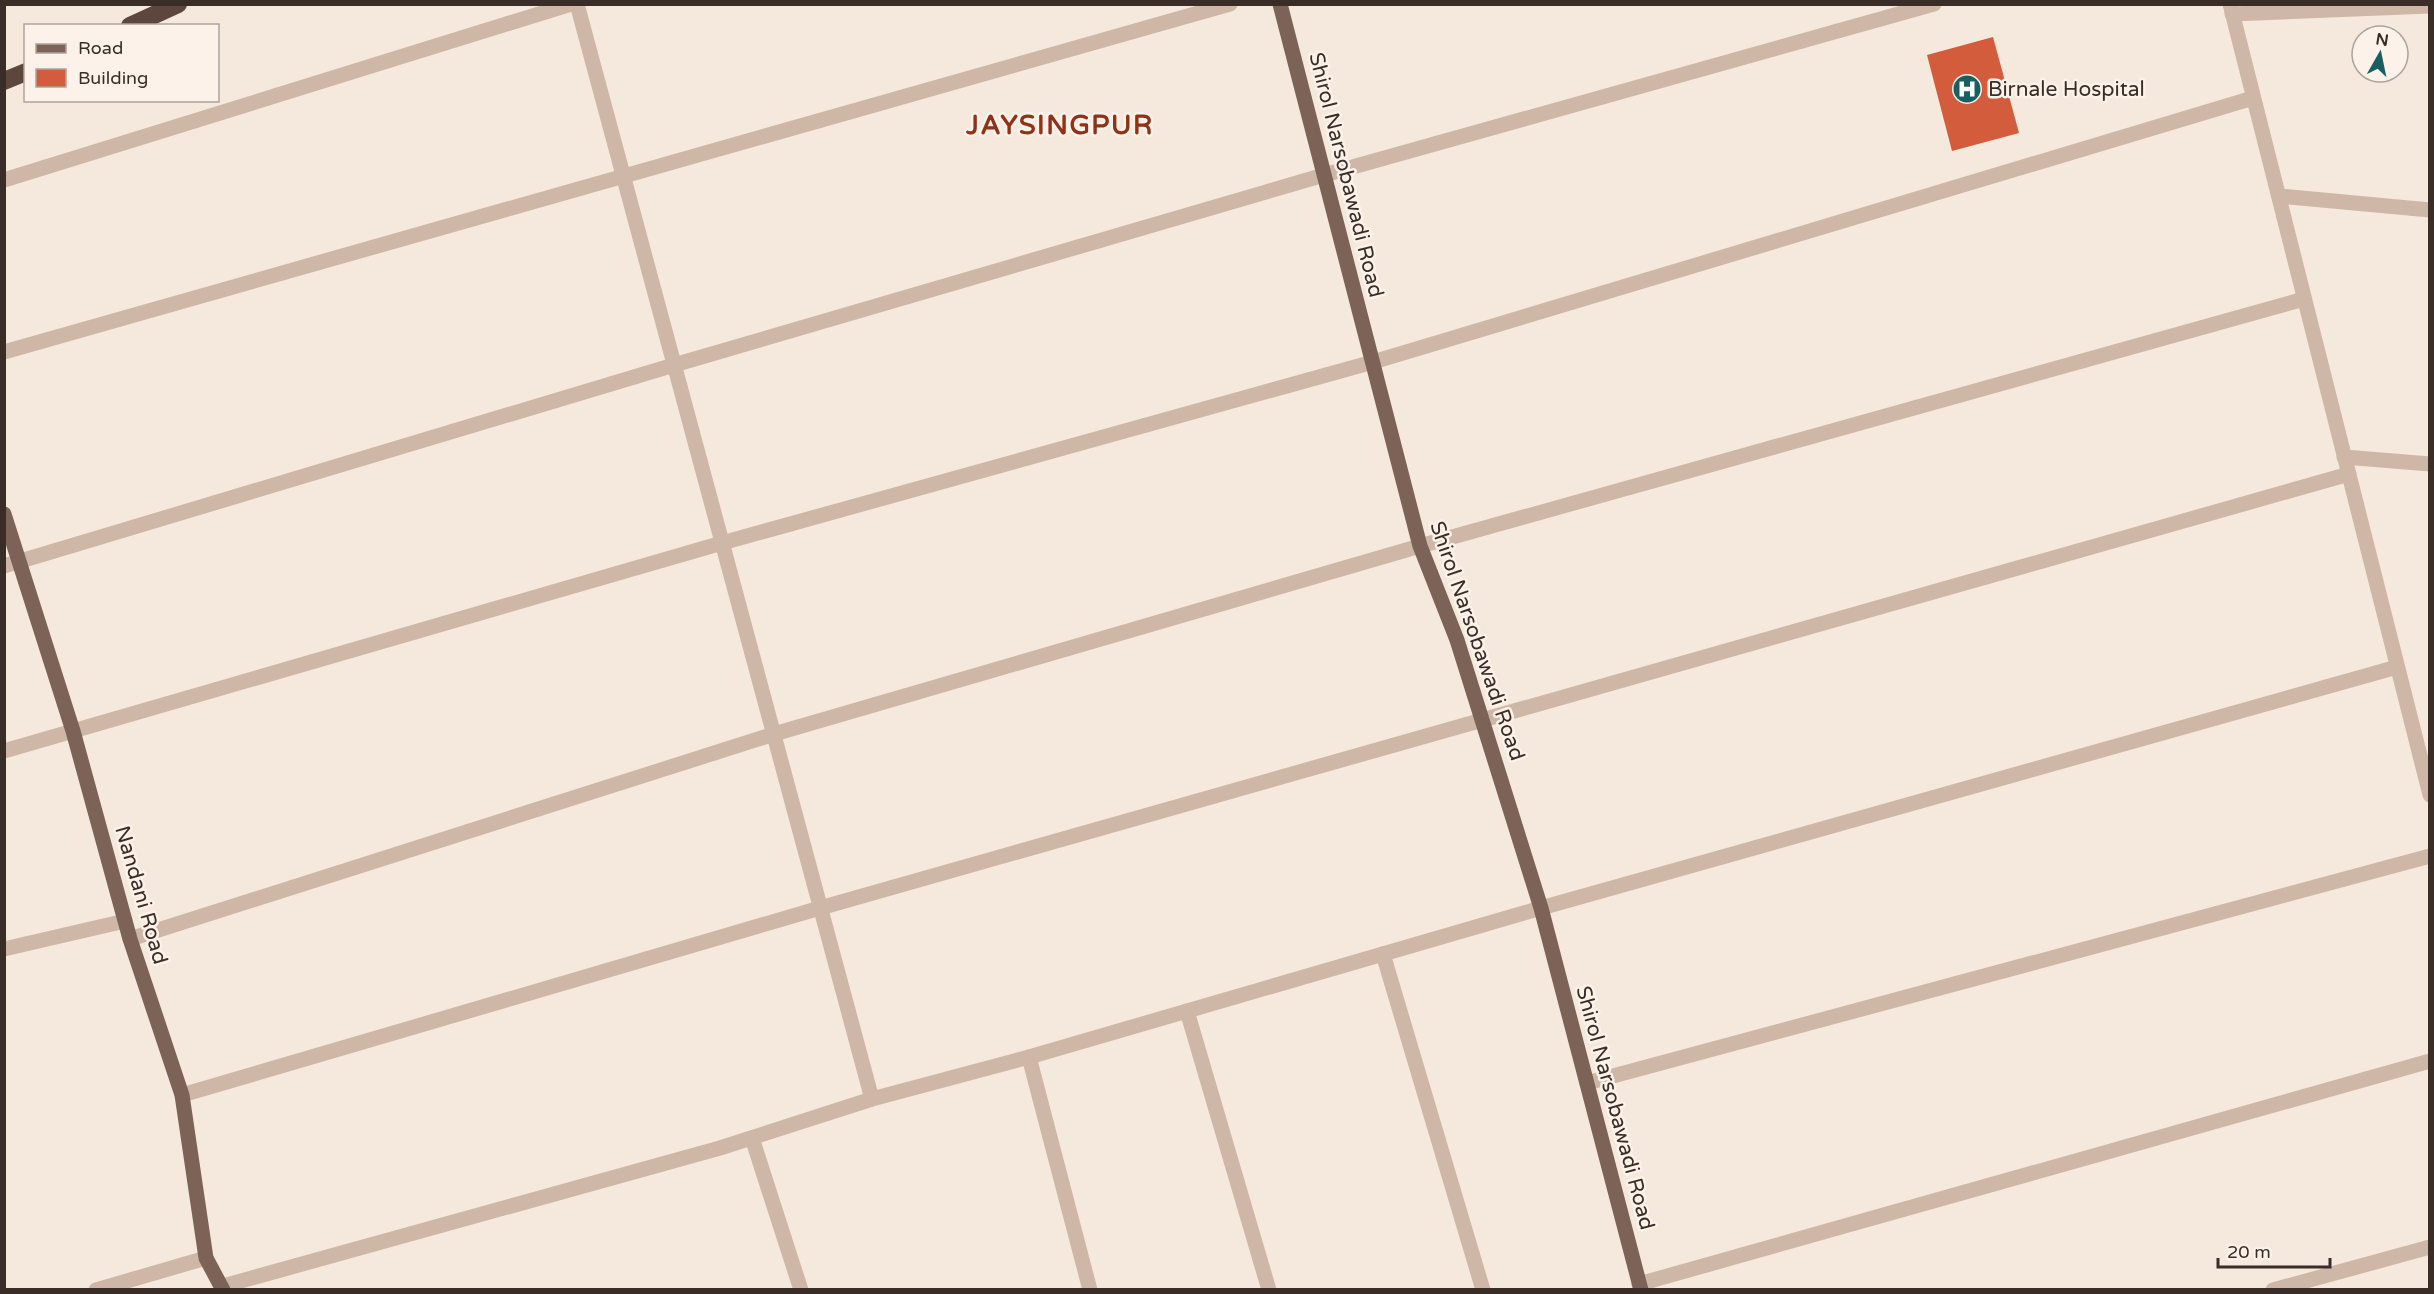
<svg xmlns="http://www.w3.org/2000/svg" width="2434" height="1294" viewBox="0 0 2434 1294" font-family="'Varela Round',sans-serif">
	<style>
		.building { fill: #d25c3c }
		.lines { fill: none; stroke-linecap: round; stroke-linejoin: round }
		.minor { stroke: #ceb7a6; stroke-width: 15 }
		.major { stroke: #7d6357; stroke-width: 15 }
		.highway { stroke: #5c463e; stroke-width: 18 }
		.labels { text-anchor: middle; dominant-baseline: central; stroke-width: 5; stroke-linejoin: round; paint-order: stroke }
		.poi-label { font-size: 21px; fill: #3a2d28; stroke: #fcf2e9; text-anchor: start }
		.street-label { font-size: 21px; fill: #3a2d28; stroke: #fcf2e9 }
		.district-label { font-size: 27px; font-weight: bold; letter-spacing: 1.5px; fill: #913118; stroke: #fcf2e9 }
	</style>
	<rect width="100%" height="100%" fill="#f5e8dc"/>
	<path class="building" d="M 1993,37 L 2019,133 L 1952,151 L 1927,55 Z"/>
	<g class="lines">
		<g class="minor">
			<path d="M 577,4 L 872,1099"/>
			<path d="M 2230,4 L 2430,795"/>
			<path d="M 2232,14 L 2430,6"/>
			<path d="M 4,180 L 571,4"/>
			<path d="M 2279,196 L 2430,210"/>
			<path d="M 4,352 L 1230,4"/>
			<path d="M 2344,457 L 2430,464"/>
			<path d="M 4,566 L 674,365 L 1324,175 L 1934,4"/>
			<path d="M 4,751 L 722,543 L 1373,362 L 2253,98"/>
			<path d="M 130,939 L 774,734 L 1420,546 L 2304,299"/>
			<path d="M 4,949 L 125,921"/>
			<path d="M 1383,954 L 1483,1290"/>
			<path d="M 1187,1011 L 1269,1290"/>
			<path d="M 1029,1057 L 1090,1290"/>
			<path d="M 1587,1083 L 2430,856"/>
			<path d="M 182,1095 L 820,908 L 2349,474"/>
			<path d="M 752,1138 L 801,1290"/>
			<path d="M 1639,1284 L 2430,1061"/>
			<path d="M 223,1286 L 720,1148 L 872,1099 L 1029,1057 L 1541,908 L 2397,667"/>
			<path d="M 96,1290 L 206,1258"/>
			<path d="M 2273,1290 L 2430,1247"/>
		</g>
		<g class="major">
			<path d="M 1280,4 L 1420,546 L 1457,640 L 1541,908 L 1641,1290"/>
			<path d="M 4,514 L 73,731 L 130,939 L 182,1095 L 206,1258 L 223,1290"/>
		</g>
		<g class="highway">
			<path d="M 130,26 L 178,4"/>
			<path d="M 4,81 L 26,72"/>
		</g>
	</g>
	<defs>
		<g id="hospital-disc" transform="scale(1.5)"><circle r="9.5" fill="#195e60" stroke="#fcf2e9"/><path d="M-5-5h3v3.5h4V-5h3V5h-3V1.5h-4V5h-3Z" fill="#fff"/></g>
	</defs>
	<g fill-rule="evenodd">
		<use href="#hospital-disc" x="1967" y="89"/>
	</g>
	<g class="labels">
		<g class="poi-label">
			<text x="1988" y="89">Birnale Hospital</text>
		</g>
		<g class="street-label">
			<text transform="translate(1346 175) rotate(76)">Shirol Narsobawadi Road</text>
			<text transform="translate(1477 641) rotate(71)">Shirol Narsobawadi Road</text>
			<text transform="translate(141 895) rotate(74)">Nandani Road</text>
			<text transform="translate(1615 1108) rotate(75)">Shirol Narsobawadi Road</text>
		</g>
		<g class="district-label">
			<text x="1060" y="125">JAYSINGPUR</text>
		</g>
	</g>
	<rect width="2434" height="1294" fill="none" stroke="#3a2d28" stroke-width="12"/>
	<rect x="24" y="24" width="195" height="78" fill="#fcf2e9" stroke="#aea39c" stroke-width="1.5"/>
	<rect x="36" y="44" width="30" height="9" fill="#7d6357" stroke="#aea39c" stroke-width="1.5"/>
	<text x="78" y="54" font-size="18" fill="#3a2d28">Road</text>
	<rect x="36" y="69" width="30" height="18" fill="#d25c3c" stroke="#aea39c" stroke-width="1.5"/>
	<text x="78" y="84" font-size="18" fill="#3a2d28">Building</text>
	<g transform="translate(2380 54) rotate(9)"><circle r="28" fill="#fcf2e9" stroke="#aea39c" stroke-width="1.5"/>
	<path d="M0-4.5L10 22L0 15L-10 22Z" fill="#195e60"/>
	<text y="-9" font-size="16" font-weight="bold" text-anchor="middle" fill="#3a2d28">N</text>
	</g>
	<path d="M2218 1258v9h112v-9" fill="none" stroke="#3a2d28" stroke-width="3"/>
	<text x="2227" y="1258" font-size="18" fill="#3a2d28" stroke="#fcf2e9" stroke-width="4.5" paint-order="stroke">20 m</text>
</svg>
